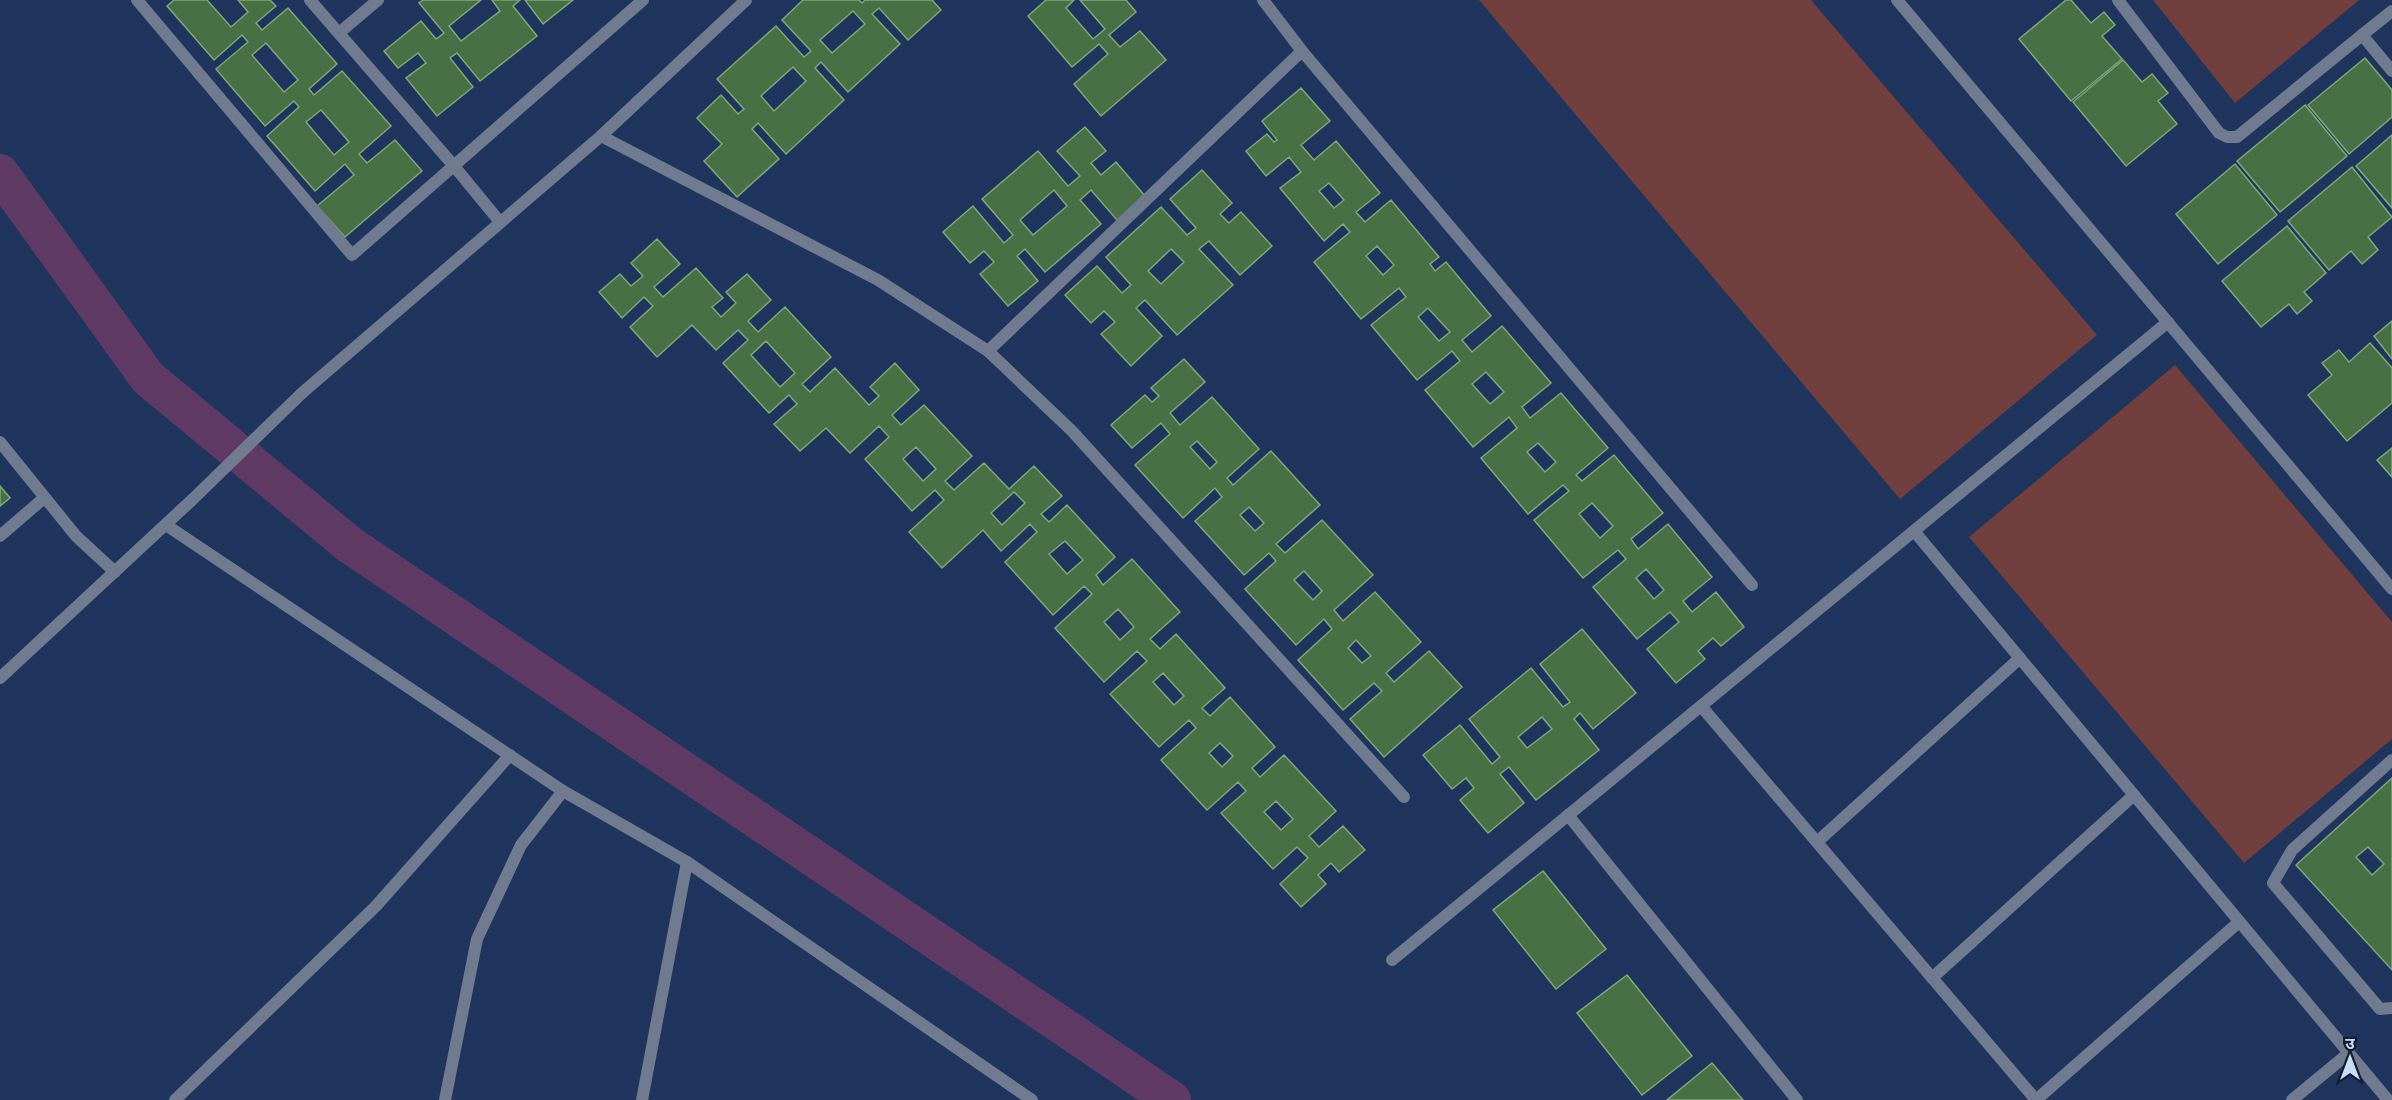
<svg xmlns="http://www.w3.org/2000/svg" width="2392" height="1100" viewBox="0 0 2392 1100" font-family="'Exo 2','Noto Sans Devanagari',sans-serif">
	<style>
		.green { fill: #713f3e }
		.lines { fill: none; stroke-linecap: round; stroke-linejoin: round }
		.canal { stroke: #5e3a64; stroke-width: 38 }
		.building { fill: #497044; stroke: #7fa77a; stroke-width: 1.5; fill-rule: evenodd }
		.service { stroke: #707b90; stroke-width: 12 }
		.minor { stroke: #707b90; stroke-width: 12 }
	</style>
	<rect width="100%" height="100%" fill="#1f355e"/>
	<g class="green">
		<path d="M 1479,0 L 1811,0 L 2097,335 L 1900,499 Z"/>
		<path d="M 2153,0 L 2359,0 L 2235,103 Z"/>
		<path d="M 2175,365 L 2392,622 L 2392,739 L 2244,863 L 1969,537 Z"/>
	</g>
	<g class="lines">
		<path class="canal" d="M 0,173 L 148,378 L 350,545 L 1172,1100"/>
	</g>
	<g class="building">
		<path d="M 174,0 L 207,0 L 231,27 L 248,12 L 238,0 L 270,0 L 276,6 L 256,23 L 262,30 L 288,8 L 337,64 L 309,89 L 314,95 L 342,71 L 391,126 L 359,154 L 367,163 L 395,140 L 422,171 L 345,237 L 317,206 L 354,175 L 345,164 L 315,191 L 267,136 L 299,107 L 294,101 L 265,126 L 216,69 L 248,42 L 242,35 L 214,60 L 167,6 ZM 266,43 L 298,80 L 284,92 L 252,55 ZM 321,110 L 349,142 L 334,155 L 306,122 Z"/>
		<path d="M 423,0 L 481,0 L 449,26 L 461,41 L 500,11 L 492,0 L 520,0 L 513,6 L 537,36 L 480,81 L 457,53 L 450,58 L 473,87 L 437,116 L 406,78 L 426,63 L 418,53 L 398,68 L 384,51 L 421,21 L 436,39 L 444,33 L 419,3 Z"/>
		<path d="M 525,0 L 573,0 L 543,24 Z"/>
		<path d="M 803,0 L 859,0 L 862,3 L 865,0 L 932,0 L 941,10 L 908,40 L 879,8 L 872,14 L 900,44 L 848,92 L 821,62 L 815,68 L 844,100 L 786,154 L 758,123 L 752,129 L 779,159 L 737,197 L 704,161 L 722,144 L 697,118 L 721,95 L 738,114 L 744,109 L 717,79 L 776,26 L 804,57 L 811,51 L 782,20 ZM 853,11 L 865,24 L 832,53 L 820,40 ZM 793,67 L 806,81 L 774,111 L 761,96 Z"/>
		<path d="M 1046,0 L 1074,0 L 1066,8 L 1093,39 L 1105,29 L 1080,0 L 1126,0 L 1136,12 L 1109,35 L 1120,47 L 1140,31 L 1166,60 L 1101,116 L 1074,84 L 1108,54 L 1099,44 L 1072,67 L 1028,16 Z"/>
		<path d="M 2066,0 L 2071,0 L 2091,23 L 2104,12 L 2115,25 L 2102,36 L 2122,59 L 2071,101 L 2019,39 Z"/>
		<path d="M 2365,58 L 2392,90 L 2392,117 L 2349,154 L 2308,105 Z"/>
		<path d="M 2123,60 L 2142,82 L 2152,74 L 2168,93 L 2158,101 L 2177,124 L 2126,166 L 2073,102 Z"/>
		<path d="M 1301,88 L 1330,121 L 1301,145 L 1314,160 L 1336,141 L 1380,193 L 1356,212 L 1365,222 L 1391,200 L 1439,257 L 1430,264 L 1435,271 L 1446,262 L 1491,316 L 1462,340 L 1472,352 L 1502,326 L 1551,383 L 1522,407 L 1530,418 L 1561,393 L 1608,448 L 1576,475 L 1582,481 L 1614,455 L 1663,513 L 1631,539 L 1638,549 L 1668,524 L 1712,577 L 1683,601 L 1692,612 L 1716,592 L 1744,627 L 1721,646 L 1713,638 L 1698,651 L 1705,659 L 1676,683 L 1647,649 L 1679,622 L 1670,612 L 1637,639 L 1593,587 L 1626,559 L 1618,550 L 1583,578 L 1534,520 L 1569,491 L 1563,485 L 1528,514 L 1481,458 L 1517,428 L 1509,417 L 1473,447 L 1425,390 L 1460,361 L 1452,351 L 1417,380 L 1371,325 L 1406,297 L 1399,288 L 1361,319 L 1314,262 L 1350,232 L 1343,224 L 1324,241 L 1280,188 L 1301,172 L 1289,157 L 1266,176 L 1246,151 L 1267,134 L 1274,142 L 1277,140 L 1262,121 ZM 1329,183 L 1344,200 L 1334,208 L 1319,191 ZM 1377,246 L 1394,265 L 1383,275 L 1366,256 ZM 1428,308 L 1450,332 L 1439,341 L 1418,317 ZM 1486,372 L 1504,392 L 1490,404 L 1472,384 ZM 1538,443 L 1556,462 L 1545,472 L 1527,452 ZM 1592,503 L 1613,526 L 1600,538 L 1579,514 ZM 1646,569 L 1664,590 L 1654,599 L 1636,578 Z"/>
		<path d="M 2305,105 L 2347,156 L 2280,212 L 2237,161 Z"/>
		<path d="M 1085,127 L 1106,151 L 1091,163 L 1101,175 L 1116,162 L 1145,196 L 1117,220 L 1091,190 L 1080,200 L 1101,224 L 1045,272 L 1025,249 L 1017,256 L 1038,281 L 1008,306 L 980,274 L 994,262 L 984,251 L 970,263 L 943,232 L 973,206 L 1004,243 L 1013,235 L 982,199 L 1038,151 L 1068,186 L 1080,176 L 1057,151 ZM 1054,190 L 1067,206 L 1033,235 L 1020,220 Z"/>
		<path d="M 2392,135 L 2392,208 L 2356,166 Z"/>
		<path d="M 2235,164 L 2277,215 L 2218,264 L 2176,214 Z"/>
		<path d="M 2352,167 L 2392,217 L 2368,237 L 2378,250 L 2362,264 L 2351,251 L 2329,270 L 2288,221 Z"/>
		<path d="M 1202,170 L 1232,203 L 1220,214 L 1229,223 L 1241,212 L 1272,246 L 1240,275 L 1209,241 L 1199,249 L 1233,285 L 1177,335 L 1145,300 L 1136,308 L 1162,336 L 1131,366 L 1101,334 L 1115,322 L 1104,311 L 1091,323 L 1065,295 L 1097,266 L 1122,293 L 1131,285 L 1106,257 L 1161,207 L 1187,235 L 1196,228 L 1170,199 ZM 1171,249 L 1184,262 L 1161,284 L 1148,271 Z"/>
		<path d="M 2287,226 L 2326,273 L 2304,292 L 2312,301 L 2297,314 L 2289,304 L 2261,327 L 2222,281 Z"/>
		<path d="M 657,239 L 680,264 L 654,287 L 663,297 L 696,268 L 723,298 L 712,307 L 721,317 L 736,303 L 726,292 L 747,274 L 771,300 L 748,321 L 758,332 L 785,307 L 831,357 L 802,384 L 810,392 L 835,368 L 869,405 L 879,396 L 870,387 L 895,363 L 919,390 L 892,415 L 901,425 L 924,405 L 972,456 L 945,481 L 954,490 L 984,463 L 1009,489 L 1034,466 L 1062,496 L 1041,514 L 1049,522 L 1067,505 L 1115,557 L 1096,575 L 1103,585 L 1132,559 L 1180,612 L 1150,639 L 1160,649 L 1176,634 L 1225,688 L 1202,708 L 1210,716 L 1230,697 L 1275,747 L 1252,768 L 1260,777 L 1284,755 L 1336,811 L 1309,836 L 1319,847 L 1343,826 L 1365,850 L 1339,872 L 1331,863 L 1318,875 L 1326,884 L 1301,907 L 1280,884 L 1308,858 L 1297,847 L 1273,869 L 1221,813 L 1246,791 L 1238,782 L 1207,810 L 1161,760 L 1196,728 L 1189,720 L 1159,747 L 1110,694 L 1147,661 L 1137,651 L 1104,682 L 1055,628 L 1092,594 L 1084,586 L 1053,615 L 1005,562 L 1037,532 L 1030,524 L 1001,551 L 983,530 L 942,568 L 909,532 L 944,500 L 935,490 L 912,511 L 865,459 L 889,437 L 879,426 L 850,453 L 826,428 L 800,451 L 774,424 L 797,404 L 789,395 L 769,413 L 723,363 L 748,340 L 738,330 L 716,350 L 692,325 L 657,357 L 630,327 L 653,306 L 644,297 L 622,318 L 599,292 L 620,274 L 631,286 L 643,276 L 631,263 ZM 766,341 L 795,373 L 780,387 L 751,355 ZM 916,447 L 936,469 L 923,481 L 903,459 ZM 1014,492 L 1025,503 L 1002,525 L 991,513 ZM 1065,541 L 1083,560 L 1067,574 L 1049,554 ZM 1118,609 L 1134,627 L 1120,640 L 1104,622 ZM 1163,673 L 1184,696 L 1174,705 L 1153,682 ZM 1220,743 L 1233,756 L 1222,767 L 1209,753 ZM 1276,801 L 1293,819 L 1281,830 L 1264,812 Z"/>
		<path d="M 2392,321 L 2392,359 L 2374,336 Z"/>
		<path d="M 2370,343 L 2392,368 L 2392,403 L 2347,441 L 2308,395 L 2332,375 L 2322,363 L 2339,350 L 2349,362 Z"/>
		<path d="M 1184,359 L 1205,382 L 1170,413 L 1180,425 L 1212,397 L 1259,449 L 1227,478 L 1233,485 L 1271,451 L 1320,505 L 1276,544 L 1285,553 L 1322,520 L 1373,575 L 1334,610 L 1343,621 L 1375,592 L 1421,642 L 1386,673 L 1394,682 L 1429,651 L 1462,687 L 1384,757 L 1350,719 L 1382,691 L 1374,683 L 1343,710 L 1298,660 L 1332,629 L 1324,619 L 1296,645 L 1245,589 L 1276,561 L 1269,553 L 1244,575 L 1195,521 L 1222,497 L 1215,488 L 1183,518 L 1135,465 L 1170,434 L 1161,423 L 1132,448 L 1111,425 L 1145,395 L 1152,402 L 1159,396 L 1151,388 ZM 1197,441 L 1217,462 L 1210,469 L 1190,447 ZM 1249,507 L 1264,523 L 1255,531 L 1240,515 ZM 1304,571 L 1322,591 L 1313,600 L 1294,580 ZM 1356,640 L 1371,656 L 1362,663 L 1348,648 Z"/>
		<path d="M 2392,448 L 2392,477 L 2377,460 Z"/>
		<path d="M 0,486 L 10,498 L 0,506 Z"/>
		<path d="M 1582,629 L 1636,693 L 1593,729 L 1580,713 L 1574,719 L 1599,750 L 1536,800 L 1509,767 L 1500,774 L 1524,803 L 1488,833 L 1460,800 L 1474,788 L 1466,778 L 1452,789 L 1423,755 L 1460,725 L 1492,764 L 1500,757 L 1469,719 L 1531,668 L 1563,707 L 1570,702 L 1540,664 ZM 1542,717 L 1552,729 L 1527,748 L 1518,737 Z"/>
		<path d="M 2392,778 L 2392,970 L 2296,865 ZM 2368,847 L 2384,864 L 2372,875 L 2356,857 Z"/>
		<path d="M 1543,871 L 1606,949 L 1556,989 L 1493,910 Z"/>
		<path d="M 1627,975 L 1692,1056 L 1642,1095 L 1577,1013 Z"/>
		<path d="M 1712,1063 L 1743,1100 L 1667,1100 Z"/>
	</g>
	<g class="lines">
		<g class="service">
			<path d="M 2118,0 L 2219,133 L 2227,137 L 2237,137 L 2362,35 L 2392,71"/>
			<path d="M 2362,35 L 2392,11"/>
			<path d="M 2392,760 L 2292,850 L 2273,883 L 2380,1009 L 2392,1008"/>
		</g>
		<g class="minor">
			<path d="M 137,0 L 352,255 L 643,0"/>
			<path d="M 310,0 L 454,166 L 500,222"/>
			<path d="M 1263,0 L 1302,51 L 1752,585"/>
			<path d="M 1897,0 L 2392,589"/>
			<path d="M 339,33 L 378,0"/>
			<path d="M 601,136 L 878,280 L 988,351 L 1072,431 L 1404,797"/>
			<path d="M 988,351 L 1302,51"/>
			<path d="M 0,442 L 76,536 L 115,572"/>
			<path d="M 166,525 L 563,791 L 687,862 L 1032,1100"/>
			<path d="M 1914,531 L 2388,1100"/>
			<path d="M 0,536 L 44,498"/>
			<path d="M 0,678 L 193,499 L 302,393 L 601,136 L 746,0"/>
			<path d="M 1701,706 L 2036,1100"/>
			<path d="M 1568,815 L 1797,1100"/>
			<path d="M 1817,842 L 2020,658"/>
			<path d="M 1392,960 L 2168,322"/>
			<path d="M 1932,978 L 2134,795"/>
			<path d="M 175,1100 L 376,906 L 510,755"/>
			<path d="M 445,1100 L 477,939 L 521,845 L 563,791"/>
			<path d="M 642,1100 L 687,862"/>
			<path d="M 2036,1100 L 2239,922"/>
			<path d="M 2292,1100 L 2349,1053"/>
		</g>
	</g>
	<g transform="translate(2350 1058)" stroke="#141e30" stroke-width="4.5" paint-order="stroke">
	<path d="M0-4.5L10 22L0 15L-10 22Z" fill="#cddcf6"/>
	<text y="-9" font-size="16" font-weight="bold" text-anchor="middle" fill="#cddcf6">उ</text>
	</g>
</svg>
